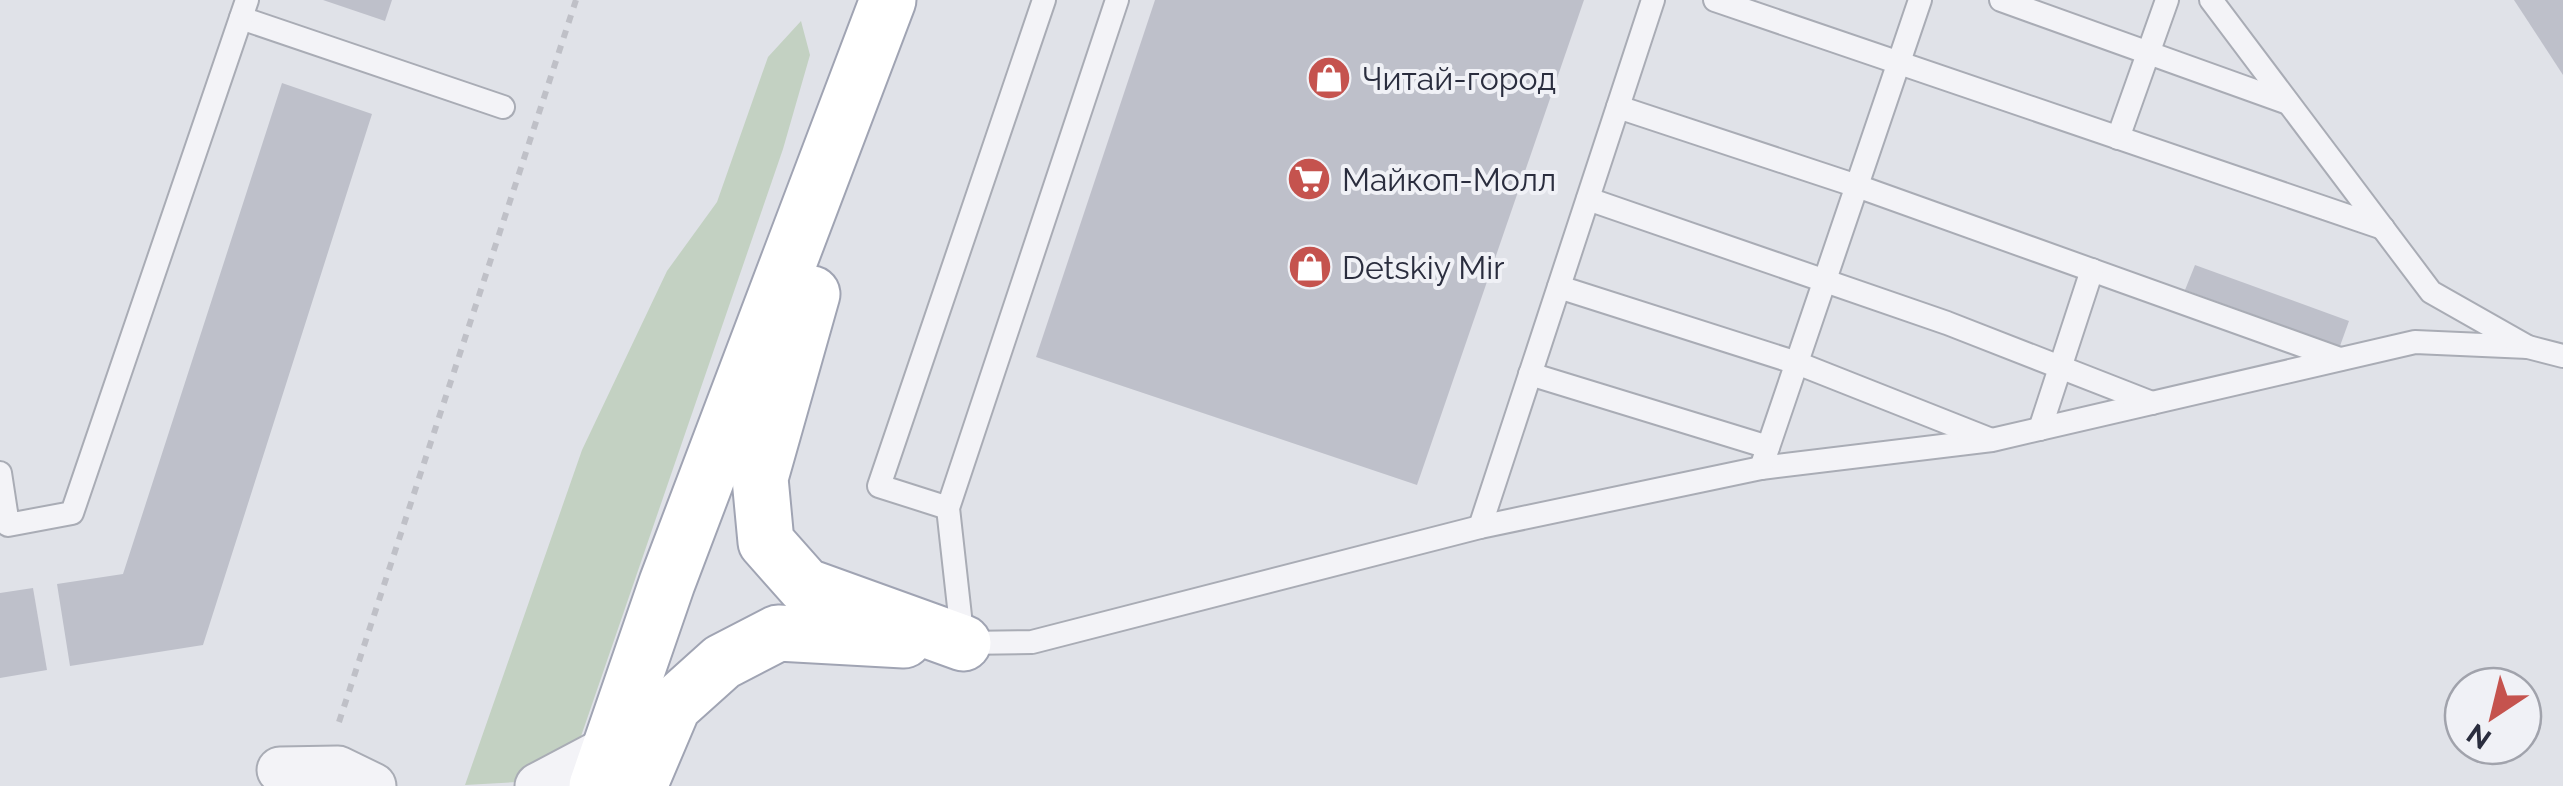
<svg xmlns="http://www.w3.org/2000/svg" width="2563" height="786" viewBox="0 0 2563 786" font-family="Raleway,sans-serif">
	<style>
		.green { fill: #c3d1c2 }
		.building { fill: #bec0ca }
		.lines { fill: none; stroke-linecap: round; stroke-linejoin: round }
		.lane-casing { stroke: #a9acb5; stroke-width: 26 }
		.street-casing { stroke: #a9acb5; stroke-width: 49 }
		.primary-casing { stroke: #a0a4b3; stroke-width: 59 }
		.path { stroke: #bfc0c7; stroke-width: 6; stroke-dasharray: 8 8; stroke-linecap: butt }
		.lane { stroke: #f3f3f7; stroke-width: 22 }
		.street { stroke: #f3f3f7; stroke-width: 45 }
		.primary { stroke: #fff; stroke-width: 55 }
		.labels { text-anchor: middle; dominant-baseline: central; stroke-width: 8; stroke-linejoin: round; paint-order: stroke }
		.poi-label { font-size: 32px; fill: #2a2d3e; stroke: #f0f1f6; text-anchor: start }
	</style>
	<rect width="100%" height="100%" fill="#e0e2e8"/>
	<path class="green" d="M 801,21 L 810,55 L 783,149 L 578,745 L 517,782 L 465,785 L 582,450 L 667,271 L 717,202 L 768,57 Z"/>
	<g class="building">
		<path d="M 323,0 L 392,0 L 385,21 Z"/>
		<path d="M 1155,0 L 1584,0 L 1417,485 L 1036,357 Z"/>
		<path d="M 2514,0 L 2563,0 L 2563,75 Z"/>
		<path d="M 282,83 L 372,114 L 203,645 L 70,666 L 57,584 L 123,574 Z"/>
		<path d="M 2195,265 L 2349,321 L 2340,346 L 2185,290 Z"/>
		<path d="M 33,588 L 47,670 L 0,678 L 0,593 Z"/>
	</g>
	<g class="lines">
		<g class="lane-casing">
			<g id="lane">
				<path d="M 1117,0 L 948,508 L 963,643 L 1032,642 L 1480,527 L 1761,468 L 1992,440 L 2415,342 L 2528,347"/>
				<path d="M 1715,0 L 2383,228"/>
				<path d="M 2001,0 L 2288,103"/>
				<path d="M 2211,0 L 2431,292 L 2528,347 L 2563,356"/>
				<path d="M 241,18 L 503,107"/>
				<path d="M 1618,107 L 1857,186 L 2340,359"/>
				<path d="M 2118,138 L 2167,0"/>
				<path d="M 1588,199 L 1947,323 L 2152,403"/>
				<path d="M 1559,287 L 1797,363 L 1989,439"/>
				<path d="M 1530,374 L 1768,447"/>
				<path d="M 2040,429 L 2092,270"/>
				<path d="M 1761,468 L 1920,0"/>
				<path d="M 0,473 L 8,525 L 72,513 L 247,0"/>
				<path d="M 948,508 L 879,486 L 1044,0"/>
				<path d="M 1480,527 L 1653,0"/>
			</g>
		</g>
		<g class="street-casing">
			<g id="street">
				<path d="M 280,770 L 338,769 L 373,786"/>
				<path d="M 538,786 L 610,748"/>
			</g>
		</g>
		<g class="primary-casing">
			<g id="primary">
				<path d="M 812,294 L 760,478 L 766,542 L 805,586 L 963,643"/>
				<path d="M 597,786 L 667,583 L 888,0"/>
				<path d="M 639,786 L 673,706 L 722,662 L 778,633 L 904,640"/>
			</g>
		</g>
		<path class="path" d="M 339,722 L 576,0"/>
		<use href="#lane" class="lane"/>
		<use href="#street" class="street"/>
		<use href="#primary" class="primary"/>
	</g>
	<defs>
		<g id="shop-disc" transform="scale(2.25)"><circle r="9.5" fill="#c5534e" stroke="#f0f1f6"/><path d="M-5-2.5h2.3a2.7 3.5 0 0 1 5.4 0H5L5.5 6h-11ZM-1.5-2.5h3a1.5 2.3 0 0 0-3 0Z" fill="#fff"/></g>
		<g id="supermarket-disc" transform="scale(2.25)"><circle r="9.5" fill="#c5534e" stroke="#f0f1f6"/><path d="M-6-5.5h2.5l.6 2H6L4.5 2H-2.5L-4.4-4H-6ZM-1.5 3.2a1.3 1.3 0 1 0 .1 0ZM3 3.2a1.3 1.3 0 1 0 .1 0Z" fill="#fff"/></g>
	</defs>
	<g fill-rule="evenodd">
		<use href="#shop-disc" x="1329" y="78"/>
		<use href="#supermarket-disc" x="1309" y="179"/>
		<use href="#shop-disc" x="1310" y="267"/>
	</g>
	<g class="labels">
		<g class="poi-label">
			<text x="1362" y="78">Читай-город</text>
			<text x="1342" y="179">Майкоп-Молл</text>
			<text x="1342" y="267">Detskiy Mir</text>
		</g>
	</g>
	<g transform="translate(2493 716) rotate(215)"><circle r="48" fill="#f0f1f6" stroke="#a1a3ac" stroke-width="2.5"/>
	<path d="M0-8L18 38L0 25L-18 38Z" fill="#c5534e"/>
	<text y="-15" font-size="28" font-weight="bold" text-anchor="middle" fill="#2a2d3e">N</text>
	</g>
</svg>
